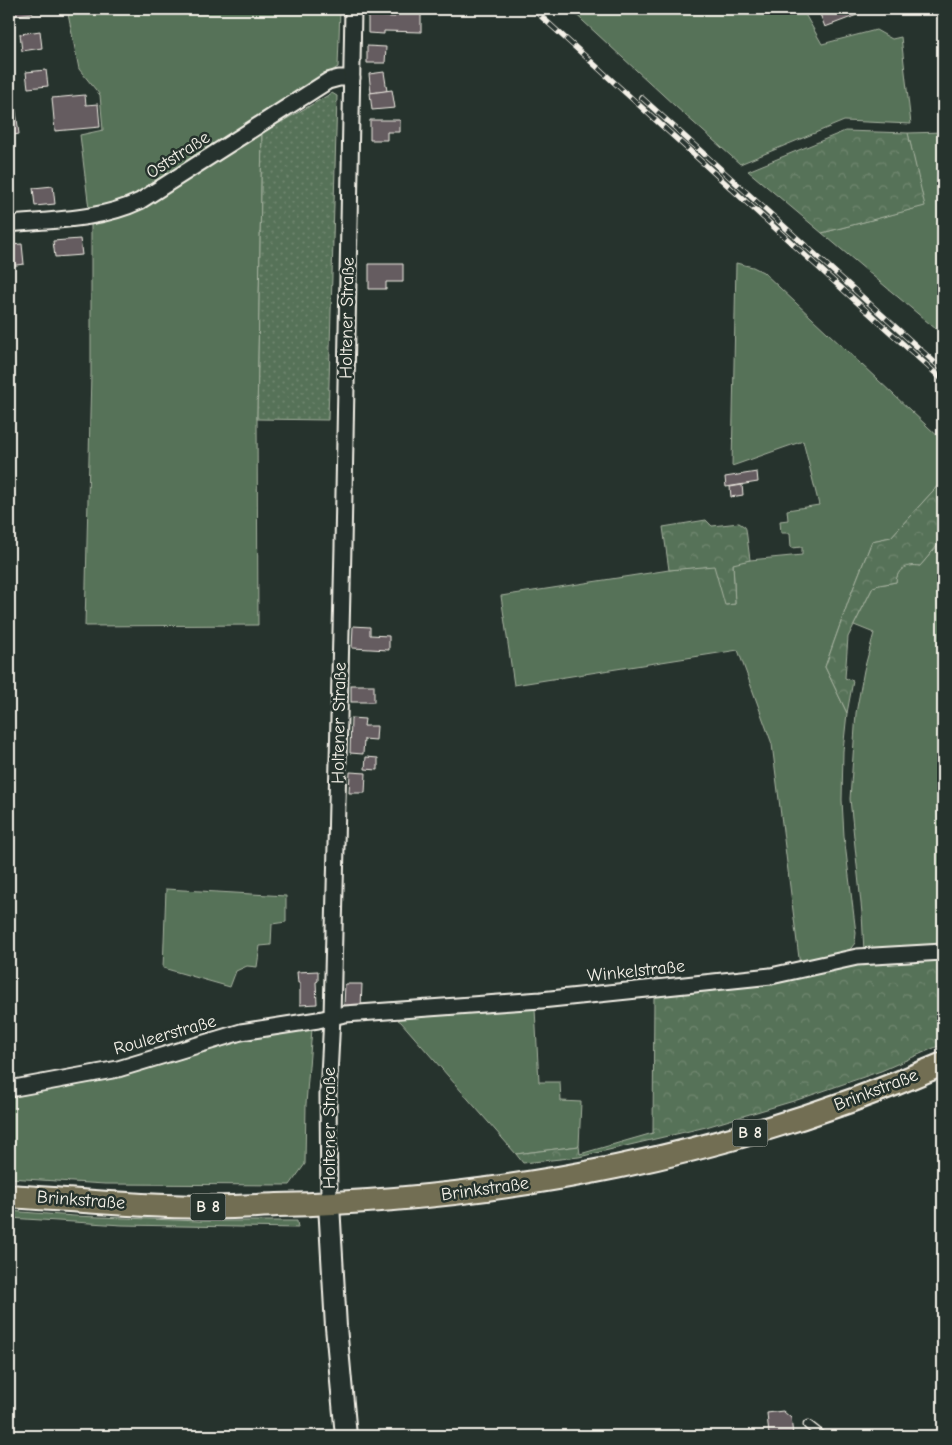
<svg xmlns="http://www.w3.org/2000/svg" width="952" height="1445" viewBox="0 0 952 1445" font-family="'Comic Neue',sans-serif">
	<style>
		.grass { fill: #577258; stroke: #a6b2a0 }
		.forest { fill: url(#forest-crowns); stroke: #a6b2a0 }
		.park { fill: url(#park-dots); stroke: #a6b2a0 }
		.building { fill: #655b60; stroke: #f4f1e8 }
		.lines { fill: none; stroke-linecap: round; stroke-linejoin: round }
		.service-casing { stroke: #f4f1e8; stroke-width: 11 }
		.minor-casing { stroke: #f4f1e8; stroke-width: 19 }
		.secondary-casing { stroke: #f4f1e8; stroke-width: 24 }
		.primary-casing { stroke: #f4f1e8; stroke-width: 26 }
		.service { stroke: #26332d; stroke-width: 8 }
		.minor { stroke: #26332d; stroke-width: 15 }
		.secondary { stroke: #26332d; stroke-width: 20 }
		.primary { stroke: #726e52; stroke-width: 22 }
		.rail-casing { stroke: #f4f1e8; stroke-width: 5.5 }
		.rail { stroke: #26332d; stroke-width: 4; stroke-dasharray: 11; stroke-linecap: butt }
		.labels { text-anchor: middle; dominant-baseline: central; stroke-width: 5; stroke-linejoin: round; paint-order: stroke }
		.shield { fill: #26332d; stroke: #b6b8b0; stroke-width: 1 }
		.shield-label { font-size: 16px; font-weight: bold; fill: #f4f1e8 }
		.street-label { font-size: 18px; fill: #f4f1e8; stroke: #26332d }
	</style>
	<defs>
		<pattern id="forest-crowns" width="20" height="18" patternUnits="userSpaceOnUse" patternTransform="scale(1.25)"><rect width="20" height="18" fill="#577258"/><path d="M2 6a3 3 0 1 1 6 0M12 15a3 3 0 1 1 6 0" fill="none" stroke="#708770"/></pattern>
		<pattern id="park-dots" width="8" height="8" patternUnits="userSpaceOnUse" patternTransform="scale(1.25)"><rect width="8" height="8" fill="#577258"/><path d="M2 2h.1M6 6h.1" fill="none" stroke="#708770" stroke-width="1.8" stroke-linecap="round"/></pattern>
	</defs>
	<rect width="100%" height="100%" fill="#26332d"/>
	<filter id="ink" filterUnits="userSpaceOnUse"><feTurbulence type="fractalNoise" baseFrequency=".02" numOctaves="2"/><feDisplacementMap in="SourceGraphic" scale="10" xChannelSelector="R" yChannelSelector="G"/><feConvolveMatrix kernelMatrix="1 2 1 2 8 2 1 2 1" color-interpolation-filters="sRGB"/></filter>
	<g filter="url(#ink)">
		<g class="grass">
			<path d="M 67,9 L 340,9 L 338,67 L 144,189 L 118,204 L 89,209 L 80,135 L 103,130 L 100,95 L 79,69 Z"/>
			<path d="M 570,9 L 802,9 L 822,44 L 876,30 L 892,39 L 901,37 L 911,124 L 844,121 L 740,164 L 675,106 Z"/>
			<path d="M 943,132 L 943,335 L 822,233 L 924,206 L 908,133 Z"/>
			<path d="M 262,133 L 257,419 L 258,625 L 85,626 L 91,373 L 91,224 L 127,215 Z"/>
			<path d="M 736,263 L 753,267 L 763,272 L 943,441 L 943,480 L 891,537 L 872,541 L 851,594 L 825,667 L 847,713 L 843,751 L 842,800 L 844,836 L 856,933 L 855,943 L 848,952 L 800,966 L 772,744 L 738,650 L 514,685 L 501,596 L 669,570 L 715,565 L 726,605 L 735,604 L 733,563 L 750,560 L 802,555 L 802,547 L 791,548 L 790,533 L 781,533 L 780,521 L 788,520 L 787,510 L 819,505 L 803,441 L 732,466 Z"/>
			<path d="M 943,539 L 943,948 L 864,952 L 862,913 L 850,799 L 856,713 L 864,670 L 874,633 L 854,625 L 873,587 L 879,585 L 896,582 C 897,568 907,564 920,566 Z"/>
			<path d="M 166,889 L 286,896 L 286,922 L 272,924 L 271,945 L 260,946 L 257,967 L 247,966 L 236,971 L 230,987 L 163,968 Z"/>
			<path d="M 535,1009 L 539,1082 L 560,1082 L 561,1101 L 581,1102 L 579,1146 L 516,1154 L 401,1022 L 398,1020 L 410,1014 Z"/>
			<path d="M 312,1029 L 306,1104 L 305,1164 L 290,1185 L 105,1184 L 9,1178 L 9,1094 L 256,1037 L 289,1031 Z"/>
			<path d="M 9,1211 L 74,1216 L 199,1221 L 297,1221 L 298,1228 L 122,1225 L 9,1218 Z"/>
		</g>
		<g class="forest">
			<path d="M 845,131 L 908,133 L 925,206 L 822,233 L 748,171 Z"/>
			<path d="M 943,480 L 943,539 L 920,566 C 908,564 897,568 896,582 L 879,585 L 873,587 L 848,637 L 845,678 L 853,681 L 847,713 L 825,667 L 851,594 L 872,541 L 891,537 Z"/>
			<path d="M 706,520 L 712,526 L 739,523 L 745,527 L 746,529 L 750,560 L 733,564 L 735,604 L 725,605 L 714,566 L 669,570 L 663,527 Z"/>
			<path d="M 943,956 L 943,1044 L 881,1071 L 797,1100 L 706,1127 L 579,1157 L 523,1163 L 516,1154 L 579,1146 L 580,1154 L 653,1133 L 654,996 L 674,991 L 828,967 Z"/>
		</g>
		<path class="park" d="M 332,93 L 337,96 L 328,420 L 257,419 L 262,133 Z"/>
		<g class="building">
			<path d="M 9,9 L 33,9 L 33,13 L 9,16 Z"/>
			<path d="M 395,9 L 421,9 L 421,32 L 384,31 L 384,34 L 368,33 L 368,16 L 395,17 Z"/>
			<path d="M 818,9 L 873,9 L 825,27 Z"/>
			<path d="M 40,31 L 42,48 L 22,51 L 20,34 Z"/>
			<path d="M 367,46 L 386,47 L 385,63 L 367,63 Z"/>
			<path d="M 9,60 L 19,134 L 9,136 Z"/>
			<path d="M 46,70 L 48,86 L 28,88 L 26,72 Z"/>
			<path d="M 384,72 L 387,91 L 371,93 L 369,74 Z"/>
			<path d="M 392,90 L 395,108 L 372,110 L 370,93 Z"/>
			<path d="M 85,95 L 86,105 L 98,104 L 100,127 L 55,131 L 52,98 Z"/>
			<path d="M 370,120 L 400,120 L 400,132 L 387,132 L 387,140 L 370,140 Z"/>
			<path d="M 9,180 L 10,180 L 12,202 L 9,202 Z"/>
			<path d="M 53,186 L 55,204 L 35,206 L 33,188 Z"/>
			<path d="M 80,239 L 82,255 L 55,257 L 53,241 Z"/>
			<path d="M 22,244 L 24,264 L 9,266 L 9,245 Z"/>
			<path d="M 369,264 L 403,264 L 403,282 L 386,282 L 386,289 L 369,289 Z"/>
			<path d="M 757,472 L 758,482 L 726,487 L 725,477 Z"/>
			<path d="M 742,485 L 743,495 L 731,497 L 730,487 Z"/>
			<path d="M 353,626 L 370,627 L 370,635 L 389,636 L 389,650 L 352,648 Z"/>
			<rect x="351" y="685" width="23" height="17"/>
			<path d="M 351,718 L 365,719 L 364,726 L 377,726 L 376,740 L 364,739 L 363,754 L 350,753 Z"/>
			<path d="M 366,757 L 378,758 L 378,770 L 365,769 Z"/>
			<path d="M 350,772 L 366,773 L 365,793 L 349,793 Z"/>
			<path d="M 318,971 L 318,981 L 316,982 L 317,1004 L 300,1005 L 300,983 L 298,983 L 297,972 Z"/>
			<path d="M 345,984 L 362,984 L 361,1007 L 344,1006 Z"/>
			<path d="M 783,1411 L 791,1418 L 793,1435 L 769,1436 L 767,1413 Z"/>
		</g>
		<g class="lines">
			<g class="service-casing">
				<path id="service" d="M 808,1425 L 822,1436"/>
			</g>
			<g class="minor-casing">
				<g id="minor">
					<path d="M 9,224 C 53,220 100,220 140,201 L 328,81 L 339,78 L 352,78"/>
					<path d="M 9,1089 L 118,1069 L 241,1032 L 318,1020 L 345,1014 L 541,1000 L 771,976 L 857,957 L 943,952"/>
					<path d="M 329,1204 L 328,1095 L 332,1017 L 343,546 L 353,9"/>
				</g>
			</g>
			<g class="secondary-casing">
				<path id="secondary" d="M 329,1204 L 336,1327 L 346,1436"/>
			</g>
			<g class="primary-casing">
				<path id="primary" d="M 9,1196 C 72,1200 136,1206 200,1207 C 226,1208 251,1206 277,1205 C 505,1200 734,1155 943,1064"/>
			</g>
			<use href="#service" class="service"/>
			<use href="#minor" class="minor"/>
			<use href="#secondary" class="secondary"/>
			<use href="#primary" class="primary"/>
			<g class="rail-casing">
				<g id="rail">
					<path d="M 533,9 L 943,380"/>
					<path d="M 641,97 L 943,370"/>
				</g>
			</g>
			<use href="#rail" class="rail"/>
		</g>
	</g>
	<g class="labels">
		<g class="shield">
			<rect x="732.5" y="1119.5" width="35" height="27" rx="4"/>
			<rect x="190.5" y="1193.5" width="35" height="27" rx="4"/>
		</g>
		<g class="shield-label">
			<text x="750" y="1133">B 8</text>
			<text x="208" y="1207">B 8</text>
		</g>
		<g class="street-label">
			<text transform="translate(178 155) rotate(-33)">Oststraße</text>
			<text transform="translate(347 318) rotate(-89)">Holtener Straße</text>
			<text transform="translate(339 723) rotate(-89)">Holtener Straße</text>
			<text transform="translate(636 971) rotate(-6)">Winkelstraße</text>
			<text transform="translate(165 1035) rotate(-16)">Rouleerstraße</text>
			<text transform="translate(876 1090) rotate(-21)">Brinkstraße</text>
			<text transform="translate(329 1128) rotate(-90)">Holtener Straße</text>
			<text transform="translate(485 1189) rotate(-8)">Brinkstraße</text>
			<text transform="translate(81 1200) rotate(4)">Brinkstraße</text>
		</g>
	</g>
	<rect width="952" height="1445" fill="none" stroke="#26332d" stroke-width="30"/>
	<rect x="15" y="15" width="922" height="1415" fill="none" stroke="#f4f1e8" stroke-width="2" filter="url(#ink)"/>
</svg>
